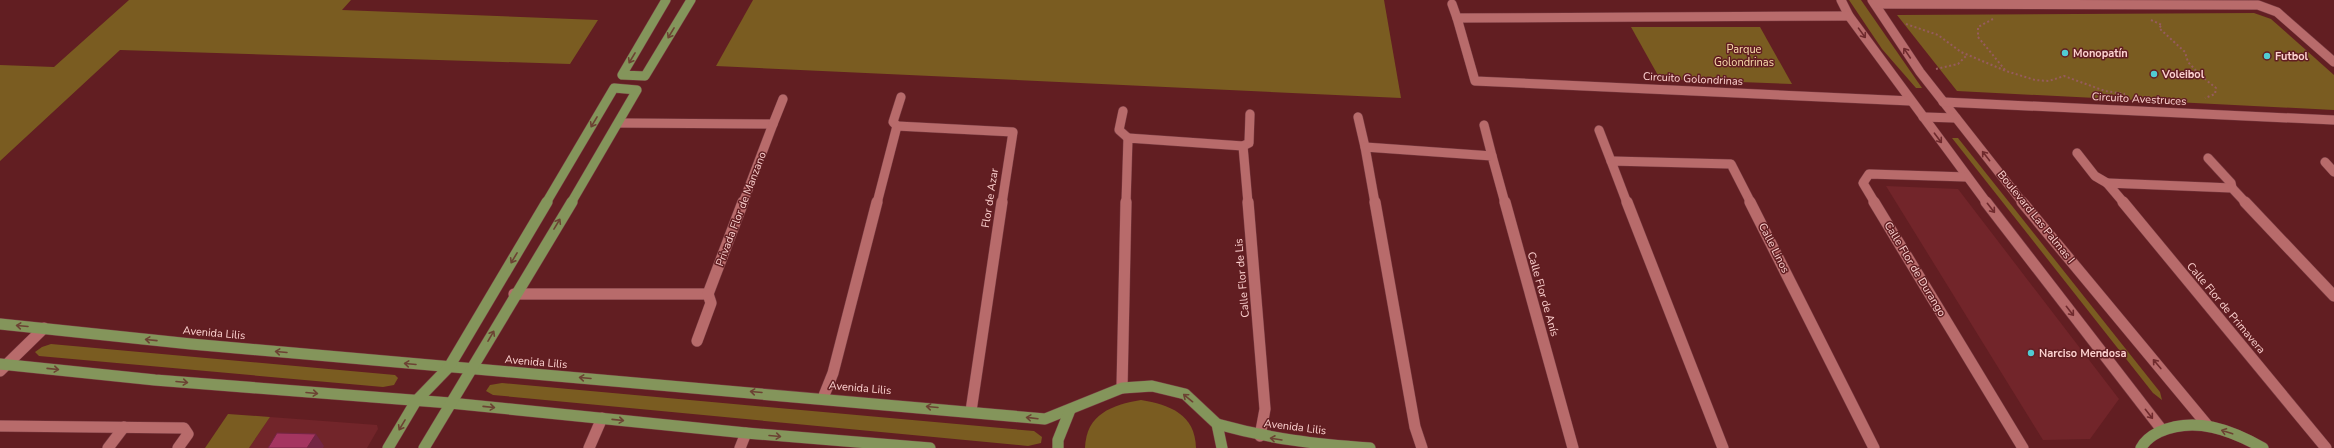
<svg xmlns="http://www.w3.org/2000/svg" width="2334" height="448" viewBox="0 0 2334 448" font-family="'Nunito Sans',sans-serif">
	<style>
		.built { fill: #72252a }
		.green { fill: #7a5c21 }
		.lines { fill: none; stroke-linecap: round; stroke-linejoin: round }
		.minor-far1-casing { stroke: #783b41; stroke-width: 10 }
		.minor-casing { stroke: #783b41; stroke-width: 12 }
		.major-far1-casing { stroke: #783b41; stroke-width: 10 }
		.major-casing { stroke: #783b41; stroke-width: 12 }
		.path { stroke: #965b5d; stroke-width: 2; stroke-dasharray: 2 2.5; stroke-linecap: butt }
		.minor-far1 { stroke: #b86b6b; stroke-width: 9 }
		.minor { stroke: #b86b6b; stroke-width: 11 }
		.major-far1 { stroke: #84955b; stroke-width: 9 }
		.major { stroke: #84955b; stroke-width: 11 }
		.shaded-wall { fill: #732543 }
		.building { fill: #a43560; stroke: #732543 }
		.oneway { stroke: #6c4233 }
		.oneway2 { stroke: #6f2a2d }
		.poi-dot { fill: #51ccd3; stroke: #621e22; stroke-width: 1.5 }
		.labels { text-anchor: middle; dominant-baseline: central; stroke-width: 3; stroke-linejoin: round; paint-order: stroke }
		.park-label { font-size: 11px; fill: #fcdfad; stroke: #621e22 }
		.poi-label { font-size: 11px; font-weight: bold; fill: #fdd2d0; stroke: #621e22; text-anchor: start }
		.street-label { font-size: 11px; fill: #fdd2d0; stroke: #621e22 }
	</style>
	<rect width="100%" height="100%" fill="#621e22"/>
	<g class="built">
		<path d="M 1886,186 L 1958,189 L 2119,399 L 2090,439 L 2043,440 Z"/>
		<path d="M 270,417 L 377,425 L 378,429 L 367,448 L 249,448 Z"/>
	</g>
	<g class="green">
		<path d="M 129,0 L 351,0 L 342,10 L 598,20 L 570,64 L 120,50 L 0,161 L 0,65 L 54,67 Z"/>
		<path d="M 753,0 L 1384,0 L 1401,98 L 716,66 Z"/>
		<path d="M 1849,0 L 1861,0 L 1922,88 L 1916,88 L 1882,49 Z"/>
		<path d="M 2254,13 L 2271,19 L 2334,75 L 2334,110 L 1957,91 L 1897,15 Z"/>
		<path d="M 1631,27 L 1760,27 L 1792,84 L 1660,79 Z"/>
		<path d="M 1952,138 L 1958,138 L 2160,392 L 2162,400 L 2153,393 Z"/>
		<path d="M 51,344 L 395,375 L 398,378 L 394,385 L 383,387 L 39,356 L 35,352 L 42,347 Z"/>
		<path d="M 502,383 L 1034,431 L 1042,437 L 1041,443 L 1028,446 L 493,395 L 486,391 L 490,385 Z"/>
		<path d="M 1141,400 C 1170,405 1195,414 1196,448 L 1085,448 C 1086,414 1112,405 1141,400 Z"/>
		<path d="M 228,414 L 270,417 L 249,448 L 205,448 Z"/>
	</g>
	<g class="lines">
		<g class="minor-far1-casing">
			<g id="minor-far1">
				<path d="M 1841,0 L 1849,16 L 1987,203"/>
				<path d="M 1872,0 L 1920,72 L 2023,203"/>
				<path d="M 1452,4 L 1457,18"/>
				<path d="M 1875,4 L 2258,5 L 2277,12 L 2334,62"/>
				<path d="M 1849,16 L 1457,18 L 1475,81 L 1911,101"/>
				<path d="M 1943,102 L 2334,120"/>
				<path d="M 1123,111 L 1119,130 L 1128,138"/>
				<path d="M 1358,117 L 1365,147"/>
				<path d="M 1923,117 L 1956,118"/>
				<path d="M 619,123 L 773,124 L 743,203"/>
				<path d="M 773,124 L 783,99"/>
				<path d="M 1484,125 L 1492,156"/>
				<path d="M 897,126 L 893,122 L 901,97"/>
				<path d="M 1599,130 L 1611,161"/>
				<path d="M 1243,146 L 1249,143 L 1250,114"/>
				<path d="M 2077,153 L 2095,176 L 2107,183"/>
				<path d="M 2208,158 L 2231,183 L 2232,188"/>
				<path d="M 2325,162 L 2334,172"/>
				<path d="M 877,203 L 897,126 L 1013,132 L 1002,203"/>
				<path d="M 1126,203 L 1128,138 L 1243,146 L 1248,203"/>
				<path d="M 1375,203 L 1365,147 L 1492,156 L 1505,203"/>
				<path d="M 1627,203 L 1611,161 L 1731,164 L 1751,203"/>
				<path d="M 1875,203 L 1863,183 L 1869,174 L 1967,177"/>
				<path d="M 2124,203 L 2107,183 L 2232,188 L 2246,203"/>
			</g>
		</g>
		<g class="minor-casing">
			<g id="minor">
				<path d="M 1248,202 L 1265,409 L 1260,436"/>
				<path d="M 1375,202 L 1415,427 L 1422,448"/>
				<path d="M 1505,202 L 1573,448"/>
				<path d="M 1627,202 L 1723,448"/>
				<path d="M 1750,202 L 1874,448"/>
				<path d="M 1874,202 L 2023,448"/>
				<path d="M 1986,202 L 2162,430"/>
				<path d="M 2022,202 L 2208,426"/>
				<path d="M 2123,202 L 2326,448"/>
				<path d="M 2245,202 L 2334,296"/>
				<path d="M 514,294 L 708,294 L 743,202"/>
				<path d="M 697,341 L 711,303 L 708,294"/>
				<path d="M 0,371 L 44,328"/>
				<path d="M 1122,388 L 1126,202"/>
				<path d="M 823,398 L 833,373 L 877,202"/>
				<path d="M 971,411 L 1002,202"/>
				<path d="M 0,426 L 184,428 L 188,434 L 178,448"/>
				<path d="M 108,448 L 124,427"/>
				<path d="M 589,448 L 602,418"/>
				<path d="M 740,448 L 746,433"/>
			</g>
		</g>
		<g class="major-far1-casing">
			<g id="major-far1">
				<path d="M 666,0 L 622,75 L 645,76 L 691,0"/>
				<path d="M 546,203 L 614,88 L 637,90 L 571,203"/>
			</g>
		</g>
		<g class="major-casing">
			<g id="major">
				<path d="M 0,324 L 191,344 L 1045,419 L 1122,388 L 1152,386 L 1185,394 L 1217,424 L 1222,448"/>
				<path d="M 0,364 L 155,380 L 450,403 L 746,433 L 930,448"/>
				<path d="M 1217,424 C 1271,439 1314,444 1370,448"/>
				<path d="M 388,448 L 416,401 L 449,367 L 547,202"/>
				<path d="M 424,448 L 572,202"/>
				<path d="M 1058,448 L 1058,440 L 1070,410"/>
				<path d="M 2141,448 C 2145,440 2151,436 2159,432 C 2195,416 2231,430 2263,448"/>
			</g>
		</g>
		<g class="path">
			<path d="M 1993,19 L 1978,27 L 1978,37 L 2006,71"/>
			<path d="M 2151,20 L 2162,25 L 2159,28 L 2185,52 L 2188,62 L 2200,75 L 2216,88 L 2215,94 L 2205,98"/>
			<path d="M 1906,24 L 1938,35 L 1961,52 L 2006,71 L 2035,80 L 2049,81 L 2064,76 L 2105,91 L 2125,94"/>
			<path d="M 1936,69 L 1958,64 L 1967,55"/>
		</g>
		<use href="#minor-far1" class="minor-far1"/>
		<use href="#minor" class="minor"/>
		<use href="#major-far1" class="major-far1"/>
		<use href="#major" class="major"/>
	</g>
	<path class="shaded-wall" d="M 316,434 L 324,446 L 323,448 L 307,448 Z"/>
	<path class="building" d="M 277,433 L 316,434 L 307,448 L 268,448 Z"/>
	<defs><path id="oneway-shaft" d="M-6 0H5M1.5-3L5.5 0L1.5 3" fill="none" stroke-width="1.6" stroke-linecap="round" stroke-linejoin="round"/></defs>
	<g class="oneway">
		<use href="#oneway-shaft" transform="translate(671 33) rotate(121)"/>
		<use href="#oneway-shaft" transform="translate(632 58) rotate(121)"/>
		<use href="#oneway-shaft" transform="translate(594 122) rotate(121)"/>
		<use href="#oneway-shaft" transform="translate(557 224) rotate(-59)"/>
		<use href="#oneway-shaft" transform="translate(514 258) rotate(121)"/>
		<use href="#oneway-shaft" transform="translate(22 326) rotate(-175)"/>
		<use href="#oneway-shaft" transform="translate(491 336) rotate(-60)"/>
		<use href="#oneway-shaft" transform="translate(151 340) rotate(-174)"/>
		<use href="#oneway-shaft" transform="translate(281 352) rotate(-175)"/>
		<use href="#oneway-shaft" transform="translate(410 364) rotate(-175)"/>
		<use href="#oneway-shaft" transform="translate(53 369) rotate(6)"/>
		<use href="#oneway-shaft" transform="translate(585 378) rotate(-175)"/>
		<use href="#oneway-shaft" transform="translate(182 382) rotate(5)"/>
		<use href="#oneway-shaft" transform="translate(756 392) rotate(-175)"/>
		<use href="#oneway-shaft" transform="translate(312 393) rotate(5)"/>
		<use href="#oneway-shaft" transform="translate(1188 398) rotate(-141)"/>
		<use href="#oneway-shaft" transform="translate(489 407) rotate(6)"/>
		<use href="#oneway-shaft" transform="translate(932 407) rotate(-175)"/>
		<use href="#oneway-shaft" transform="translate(1032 418) rotate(-173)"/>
		<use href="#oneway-shaft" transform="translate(618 420) rotate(6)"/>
		<use href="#oneway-shaft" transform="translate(402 425) rotate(121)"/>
		<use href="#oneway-shaft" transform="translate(2227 432) rotate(-162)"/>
		<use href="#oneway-shaft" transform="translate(775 436) rotate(5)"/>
		<use href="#oneway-shaft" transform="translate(1276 439) rotate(-171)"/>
	</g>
	<g class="oneway2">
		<use href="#oneway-shaft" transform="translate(1862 33) rotate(54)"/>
		<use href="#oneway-shaft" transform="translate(1907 53) rotate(-124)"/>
		<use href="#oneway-shaft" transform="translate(1938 138) rotate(53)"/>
		<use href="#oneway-shaft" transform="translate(1986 156) rotate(-128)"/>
		<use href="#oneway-shaft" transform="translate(1991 208) rotate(52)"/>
		<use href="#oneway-shaft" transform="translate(2070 311) rotate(52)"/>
		<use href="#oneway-shaft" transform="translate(2157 364) rotate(-130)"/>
		<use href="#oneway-shaft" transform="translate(2149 414) rotate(52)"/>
	</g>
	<g class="poi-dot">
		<circle cx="2065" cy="53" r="4"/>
		<circle cx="2267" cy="56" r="4"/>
		<circle cx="2154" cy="74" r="4"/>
		<circle cx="2031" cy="353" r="4"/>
	</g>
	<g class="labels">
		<g class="park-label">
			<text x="1744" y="49">Parque<tspan x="1744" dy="13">Golondrinas</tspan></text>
		</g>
		<g class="poi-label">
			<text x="2073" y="53">Monopatín</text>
			<text x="2275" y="56">Futbol</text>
			<text x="2162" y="74">Voleibol</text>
			<text x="2039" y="353">Narciso Mendosa</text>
		</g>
		<g class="street-label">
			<text transform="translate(1693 79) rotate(3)">Circuito Golondrinas</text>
			<text transform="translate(2139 99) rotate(3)">Circuito Avestruces</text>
			<text transform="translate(990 198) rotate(-81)">Flor de Azar</text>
			<text transform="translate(741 209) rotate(-69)">Privada Flor de Manzano</text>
			<text transform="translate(2036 217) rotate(51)">Boulevard Las Palmas I</text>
			<text transform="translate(1774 248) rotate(63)">Calle Linos</text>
			<text transform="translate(1915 269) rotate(59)">Calle Flor de Durango</text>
			<text transform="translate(1242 278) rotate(-95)">Calle Flor de Lis</text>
			<text transform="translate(1543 294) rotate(74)">Calle Flor de Anís</text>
			<text transform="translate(2226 308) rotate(50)">Calle Flor de Primavera</text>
			<text transform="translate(214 333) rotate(5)">Avenida Lilis</text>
			<text transform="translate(536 362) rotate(5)">Avenida Lilis</text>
			<text transform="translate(860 388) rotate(5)">Avenida Lilis</text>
			<text transform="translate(1295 427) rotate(7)">Avenida Lilis</text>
		</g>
	</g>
</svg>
